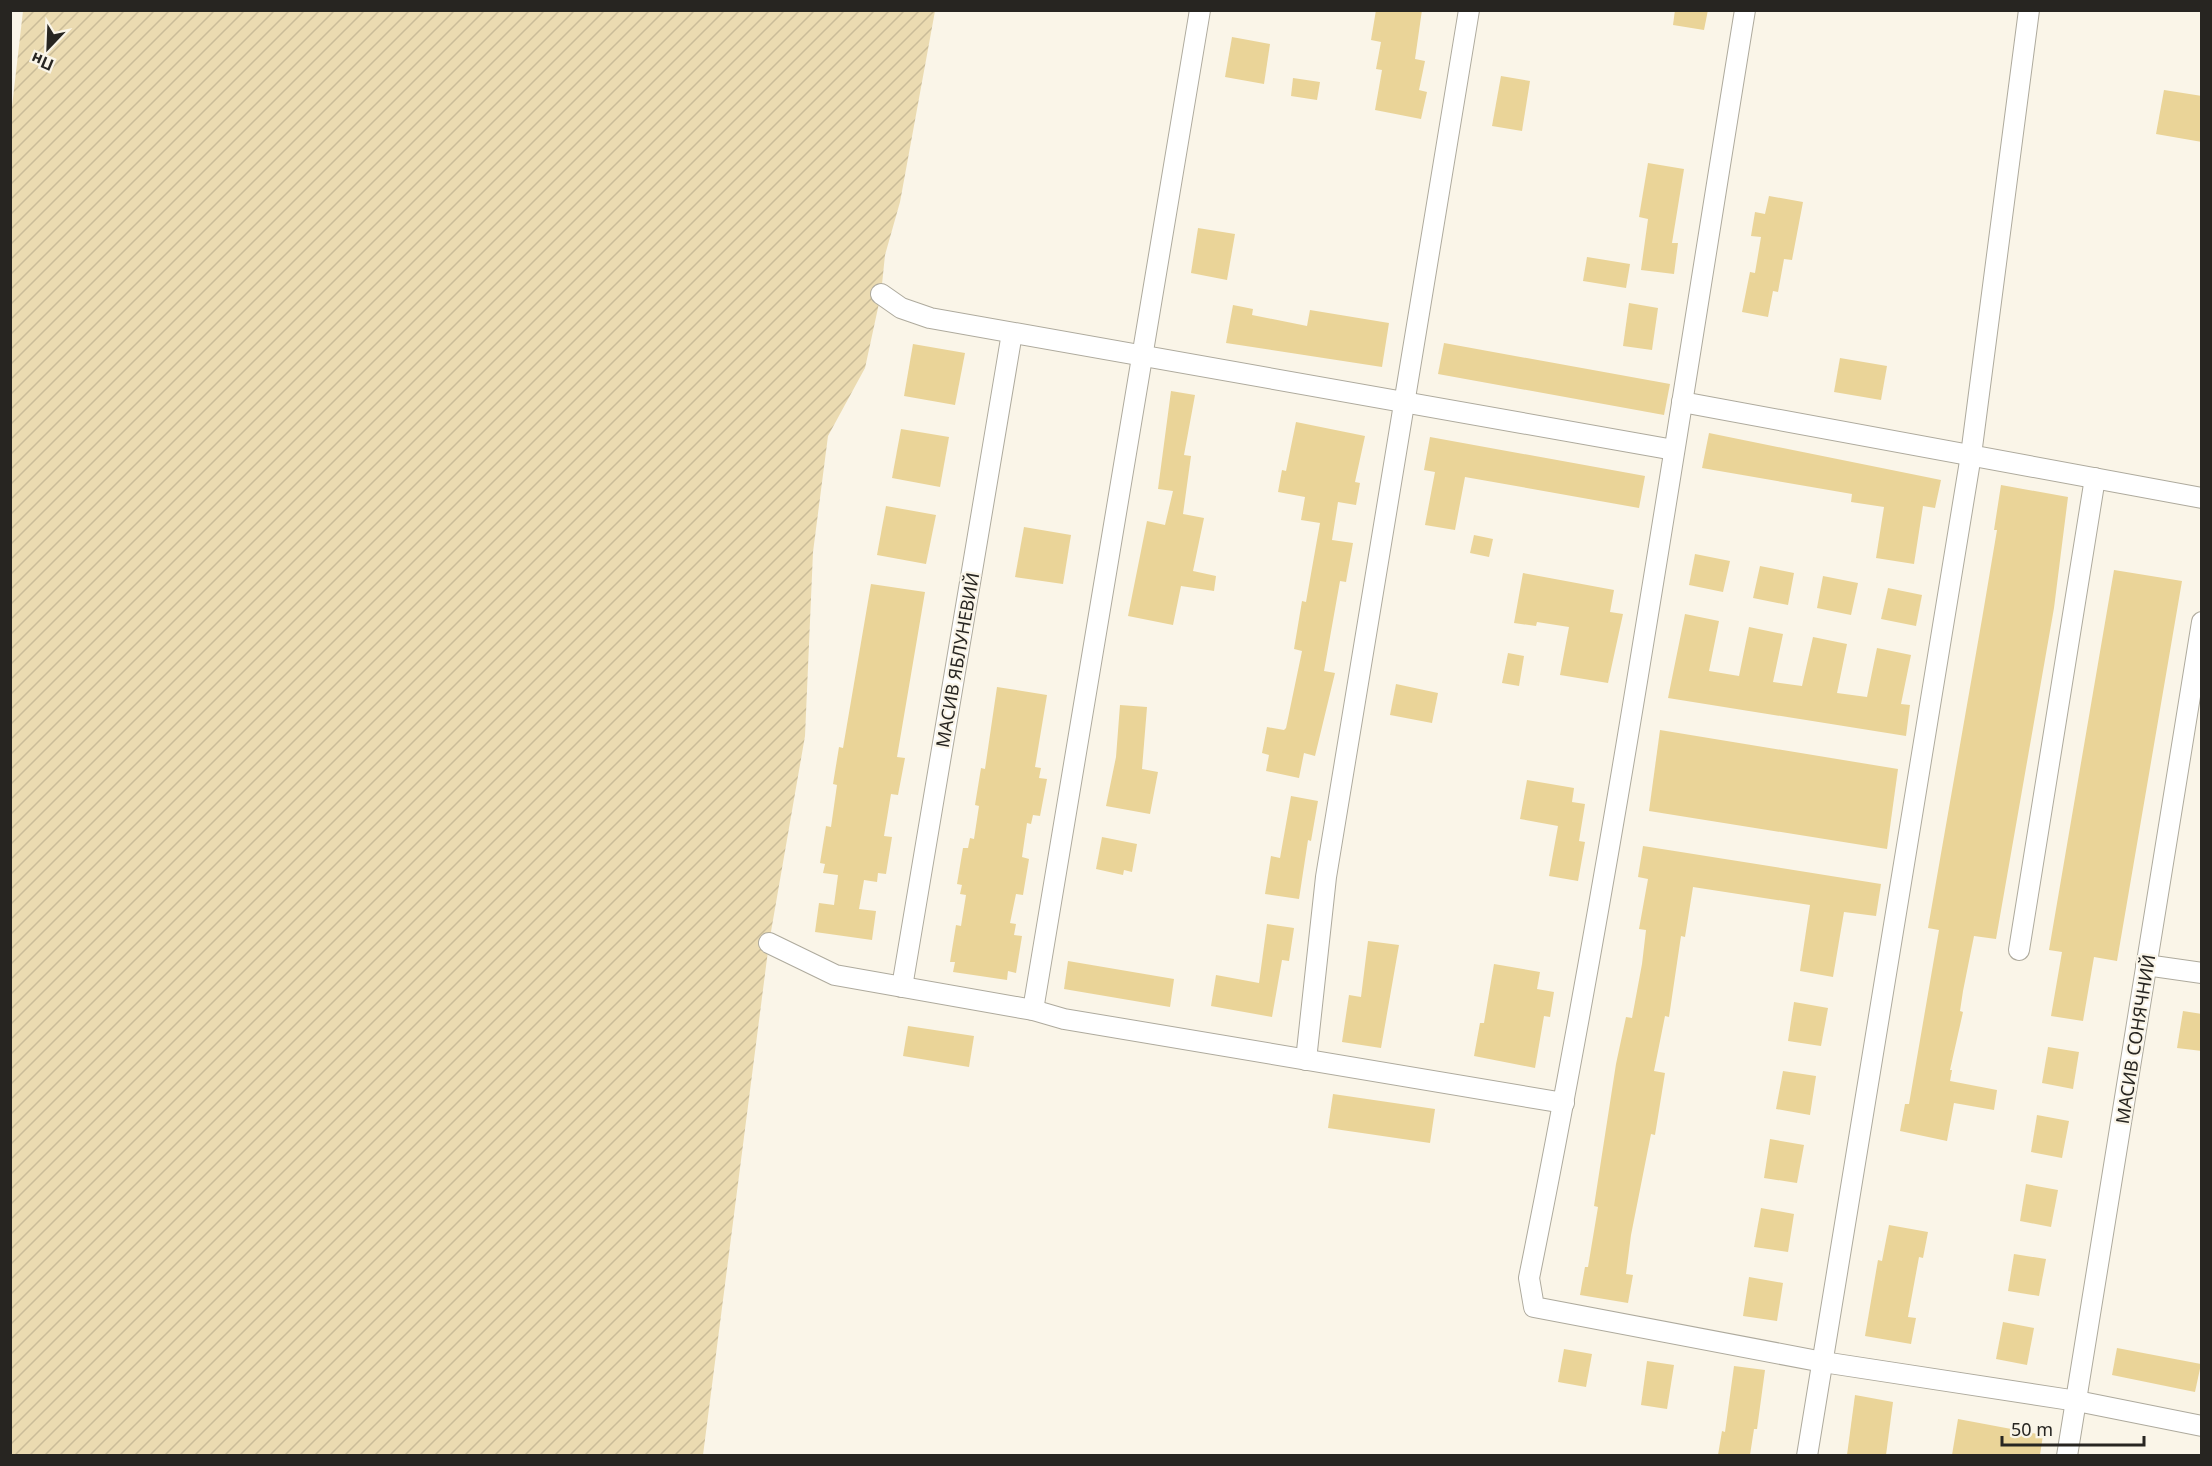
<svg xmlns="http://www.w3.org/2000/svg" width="2212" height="1466" viewBox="0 0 2212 1466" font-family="'Noto Sans',sans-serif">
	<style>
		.garden { fill: url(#garden-furrows) }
		.building { fill: #ead498 }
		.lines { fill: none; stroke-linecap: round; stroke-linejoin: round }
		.minor-casing { stroke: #aeaa9d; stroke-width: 22 }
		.minor { stroke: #fff; stroke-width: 20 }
		.labels { text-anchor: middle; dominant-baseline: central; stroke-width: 4.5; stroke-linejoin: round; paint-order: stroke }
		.street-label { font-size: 18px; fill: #272521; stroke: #faf5e8 }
	</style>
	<defs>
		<pattern id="garden-furrows" width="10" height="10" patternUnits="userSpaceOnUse" patternTransform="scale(1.5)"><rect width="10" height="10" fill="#ebdbb1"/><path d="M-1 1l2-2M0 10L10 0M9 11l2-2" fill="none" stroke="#cabc98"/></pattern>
	</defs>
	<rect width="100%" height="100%" fill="#faf5e8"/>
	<path class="garden" d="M 23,11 L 935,11 L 900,202 L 885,255 L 881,294 L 865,368 L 828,436 L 813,552 L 805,736 L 769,943 L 703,1455 L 11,1456 L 10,124 Z"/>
	<g class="building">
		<path d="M 1376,10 L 1422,10 L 1415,59 L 1425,61 L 1419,90 L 1427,92 L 1421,119 L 1375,110 L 1382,70 L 1376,69 L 1381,42 L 1371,40 Z"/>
		<path d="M 1675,10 L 1708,10 L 1704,30 L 1673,25 Z"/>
		<path d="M 1232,37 L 1270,44 L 1264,84 L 1225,77 Z"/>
		<path d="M 1501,76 L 1530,81 L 1522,131 L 1492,126 Z"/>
		<path d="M 1293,78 L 1320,82 L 1317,100 L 1291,96 Z"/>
		<path d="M 2164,90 L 2202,96 L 2202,142 L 2156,134 Z"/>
		<path d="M 1648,163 L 1684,169 L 1672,243 L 1678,243 L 1674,274 L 1641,270 L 1648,219 L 1639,217 Z"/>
		<path d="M 1769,196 L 1803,202 L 1792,260 L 1784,259 L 1778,292 L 1773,291 L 1768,317 L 1742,312 L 1750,272 L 1755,273 L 1761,237 L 1751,236 L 1755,212 L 1765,214 Z"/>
		<path d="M 1198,228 L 1235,234 L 1227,280 L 1191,273 Z"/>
		<path d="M 1587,257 L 1630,264 L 1626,288 L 1583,281 Z"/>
		<path d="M 1629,303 L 1658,308 L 1652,350 L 1623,346 Z"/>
		<path d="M 1233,305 L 1253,309 L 1252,315 L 1307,326 L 1310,310 L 1389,323 L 1382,367 L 1226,343 Z"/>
		<path d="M 1444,343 L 1670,384 L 1664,415 L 1438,374 Z"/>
		<path d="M 913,344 L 965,353 L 955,405 L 904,396 Z"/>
		<path d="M 1840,358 L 1887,366 L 1881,400 L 1834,392 Z"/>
		<path d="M 1171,391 L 1195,395 L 1184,455 L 1191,456 L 1183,514 L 1204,518 L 1193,571 L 1216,576 L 1214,591 L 1181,586 L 1173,625 L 1128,616 L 1147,521 L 1165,525 L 1173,491 L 1158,489 Z"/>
		<path d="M 1296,422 L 1365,436 L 1355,482 L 1360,483 L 1356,505 L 1338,502 L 1332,540 L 1353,543 L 1346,582 L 1340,581 L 1324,671 L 1335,673 L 1315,756 L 1304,753 L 1299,778 L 1266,771 L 1269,755 L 1262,753 L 1267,727 L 1284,730 L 1286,728 L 1302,651 L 1294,649 L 1302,601 L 1306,602 L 1320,523 L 1301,520 L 1305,497 L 1278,492 L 1282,470 L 1286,471 Z"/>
		<path d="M 901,429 L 949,437 L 940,487 L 892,478 Z"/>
		<path d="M 1709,433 L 1941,480 L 1935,508 L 1923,506 L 1914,564 L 1876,558 L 1884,507 L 1851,502 L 1852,494 L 1702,468 Z"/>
		<path d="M 1430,437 L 1645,476 L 1639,508 L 1465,477 L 1455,530 L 1425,525 L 1435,472 L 1424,470 Z"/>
		<path d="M 2001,485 L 2068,497 L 2054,608 L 1996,939 L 1974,936 L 1963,991 L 1960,1011 L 1963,1012 L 1950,1070 L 1952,1070 L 1950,1081 L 1997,1090 L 1994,1110 L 1954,1103 L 1947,1141 L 1900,1131 L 1905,1104 L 1909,1104 L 1939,930 L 1928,928 L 1982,619 L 1997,530 L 1994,530 Z"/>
		<path d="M 886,506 L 936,515 L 926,564 L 877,555 Z"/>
		<path d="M 1024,527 L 1071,535 L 1063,584 L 1015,577 Z"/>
		<path d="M 1474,535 L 1493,539 L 1489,557 L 1470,553 Z"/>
		<path d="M 1695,554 L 1730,561 L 1723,592 L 1689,585 Z"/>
		<path d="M 1760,566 L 1794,573 L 1788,605 L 1753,598 Z"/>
		<path d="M 2114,570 L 2182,581 L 2117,961 L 2094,957 L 2083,1021 L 2051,1016 L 2062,952 L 2049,950 Z"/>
		<path d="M 1523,573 L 1614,590 L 1610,612 L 1623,614 L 1608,683 L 1560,675 L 1569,627 L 1537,622 L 1536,626 L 1514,623 Z"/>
		<path d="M 1823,576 L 1858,583 L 1851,615 L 1817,608 Z"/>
		<path d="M 871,584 L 925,592 L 897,757 L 905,758 L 898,795 L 891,794 L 884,836 L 892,837 L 886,874 L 878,873 L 877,882 L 864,880 L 859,909 L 876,911 L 872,940 L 815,932 L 819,903 L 834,905 L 838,875 L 823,873 L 825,864 L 820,863 L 826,826 L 831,827 L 837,785 L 833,784 L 839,747 L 843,748 Z"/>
		<path d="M 1888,588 L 1922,595 L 1916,626 L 1881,619 Z"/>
		<path d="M 1685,614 L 1719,621 L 1709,671 L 1739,676 L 1749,627 L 1783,634 L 1773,682 L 1802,686 L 1813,637 L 1847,644 L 1837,693 L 1867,697 L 1877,648 L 1911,655 L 1901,704 L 1910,705 L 1906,736 L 1668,698 Z"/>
		<path d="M 1508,653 L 1524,656 L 1519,686 L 1502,683 Z"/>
		<path d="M 1396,684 L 1438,693 L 1432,723 L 1390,715 Z"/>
		<path d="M 997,687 L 1047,695 L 1035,767 L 1041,768 L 1039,778 L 1047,779 L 1040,816 L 1033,815 L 1031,824 L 1027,823 L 1022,857 L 1029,859 L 1023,895 L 1016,894 L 1010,923 L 1016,924 L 1014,935 L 1022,936 L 1016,973 L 1008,971 L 1007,980 L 953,972 L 955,962 L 950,962 L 956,925 L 961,926 L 966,895 L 960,894 L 962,885 L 957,884 L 963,848 L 968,848 L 970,838 L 974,839 L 979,806 L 975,805 L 981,768 L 985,769 Z"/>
		<path d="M 1120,705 L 1147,707 L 1142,769 L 1158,772 L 1150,814 L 1106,806 L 1116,757 Z"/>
		<path d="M 1660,730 L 1898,769 L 1887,849 L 1649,811 Z"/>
		<path d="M 1527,780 L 1574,788 L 1572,802 L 1585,804 L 1579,841 L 1585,842 L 1578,881 L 1549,876 L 1558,826 L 1520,819 Z"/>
		<path d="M 1291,796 L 1318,801 L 1311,841 L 1308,840 L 1299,899 L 1265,894 L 1271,856 L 1280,858 Z"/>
		<path d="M 1102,837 L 1137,844 L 1132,872 L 1124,870 L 1123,875 L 1096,869 Z"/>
		<path d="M 1643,846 L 1881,884 L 1876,916 L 1844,912 L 1833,977 L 1800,971 L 1810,905 L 1693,887 L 1685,937 L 1681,936 L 1669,1017 L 1665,1016 L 1654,1071 L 1665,1073 L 1655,1135 L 1651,1134 L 1631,1235 L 1626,1274 L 1633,1275 L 1628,1303 L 1580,1295 L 1585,1267 L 1588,1267 L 1598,1207 L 1594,1206 L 1616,1064 L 1626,1017 L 1632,1018 L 1642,964 L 1646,930 L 1639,929 L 1648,879 L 1638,877 Z"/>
		<path d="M 1267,924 L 1294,928 L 1289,961 L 1282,960 L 1272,1017 L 1211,1006 L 1216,975 L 1259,983 Z"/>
		<path d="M 1368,941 L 1399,945 L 1381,1048 L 1342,1042 L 1349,995 L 1361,997 Z"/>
		<path d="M 1068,961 L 1174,979 L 1170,1007 L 1064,989 Z"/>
		<path d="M 1494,964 L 1540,972 L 1537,989 L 1554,992 L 1550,1017 L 1544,1016 L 1535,1068 L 1474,1056 L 1480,1023 L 1484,1023 Z"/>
		<path d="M 1794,1002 L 1828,1008 L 1821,1046 L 1788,1041 Z"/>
		<path d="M 2183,1011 L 2202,1014 L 2202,1051 L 2177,1048 Z"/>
		<path d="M 908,1026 L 974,1036 L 969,1067 L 903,1056 Z"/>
		<path d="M 2048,1047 L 2079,1052 L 2073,1089 L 2042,1083 Z"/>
		<path d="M 1783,1071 L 1816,1076 L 1810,1115 L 1776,1109 Z"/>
		<path d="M 1333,1094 L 1435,1109 L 1430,1143 L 1328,1128 Z"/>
		<path d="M 2037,1115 L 2069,1121 L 2062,1158 L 2031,1152 Z"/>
		<path d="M 1770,1139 L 1804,1145 L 1797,1183 L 1764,1178 Z"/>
		<path d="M 2026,1184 L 2058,1190 L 2051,1227 L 2020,1221 Z"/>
		<path d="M 1761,1208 L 1794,1214 L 1788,1252 L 1754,1247 Z"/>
		<path d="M 1889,1225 L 1928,1232 L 1923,1258 L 1919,1257 L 1908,1317 L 1916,1318 L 1911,1344 L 1865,1336 L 1878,1260 L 1882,1261 Z"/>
		<path d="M 2014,1254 L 2046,1259 L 2039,1296 L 2008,1291 Z"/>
		<path d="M 1749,1277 L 1783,1283 L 1777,1321 L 1743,1316 Z"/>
		<path d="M 2003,1322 L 2034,1328 L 2027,1365 L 1996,1359 Z"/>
		<path d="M 2117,1348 L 2201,1364 L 2195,1392 L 2112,1375 Z"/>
		<path d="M 1564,1349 L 1592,1354 L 1586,1387 L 1558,1382 Z"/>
		<path d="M 1647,1361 L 1674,1365 L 1667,1409 L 1641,1405 Z"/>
		<path d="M 1734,1366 L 1765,1370 L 1757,1429 L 1754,1429 L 1750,1455 L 1718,1455 L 1722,1431 L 1725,1432 Z"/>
		<path d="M 1855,1395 L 1893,1402 L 1886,1455 L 1847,1455 Z"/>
		<path d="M 1958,1419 L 2043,1435 L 2040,1455 L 1952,1455 Z"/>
	</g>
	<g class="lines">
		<g class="minor-casing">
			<g id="minor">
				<path d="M 1745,10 C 1676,433 1614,858 1529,1278 L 1534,1307 L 1823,1362 L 2077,1401 L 2202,1426"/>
				<path d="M 881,294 L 901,308 L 930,318 L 1674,450"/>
				<path d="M 1682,402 L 2202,498"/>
				<path d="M 769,943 L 835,975 L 1033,1010 L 1064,1019 L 1564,1103"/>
				<path d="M 2019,950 L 2095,478"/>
				<path d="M 2146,965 L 2202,973"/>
				<path d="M 902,987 L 1012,333"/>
				<path d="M 1033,1010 L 1200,10"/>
				<path d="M 1306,1060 L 1326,877 L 1469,10"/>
				<path d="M 1807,1456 L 1971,455 L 2029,10"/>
				<path d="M 2067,1456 L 2202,622"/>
			</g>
		</g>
		<use href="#minor" class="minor"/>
	</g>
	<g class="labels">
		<g class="street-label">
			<text transform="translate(957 660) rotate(-80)">МАСИВ ЯБЛУНЕВИЙ</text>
			<text transform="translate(2135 1039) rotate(-81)">МАСИВ СОНЯЧНИЙ</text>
		</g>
	</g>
	<rect width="2212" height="1466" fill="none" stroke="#272521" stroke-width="24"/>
	<g transform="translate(48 48) rotate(203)" stroke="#faf5e8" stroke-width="4.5" paint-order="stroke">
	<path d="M0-4.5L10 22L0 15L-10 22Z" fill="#272521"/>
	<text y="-9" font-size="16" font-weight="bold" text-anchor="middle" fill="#272521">Пн</text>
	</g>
	<path d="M2002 1436v9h142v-9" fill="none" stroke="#272521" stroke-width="3"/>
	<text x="2011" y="1436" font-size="18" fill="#272521" stroke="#faf5e8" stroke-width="4.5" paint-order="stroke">50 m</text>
</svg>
